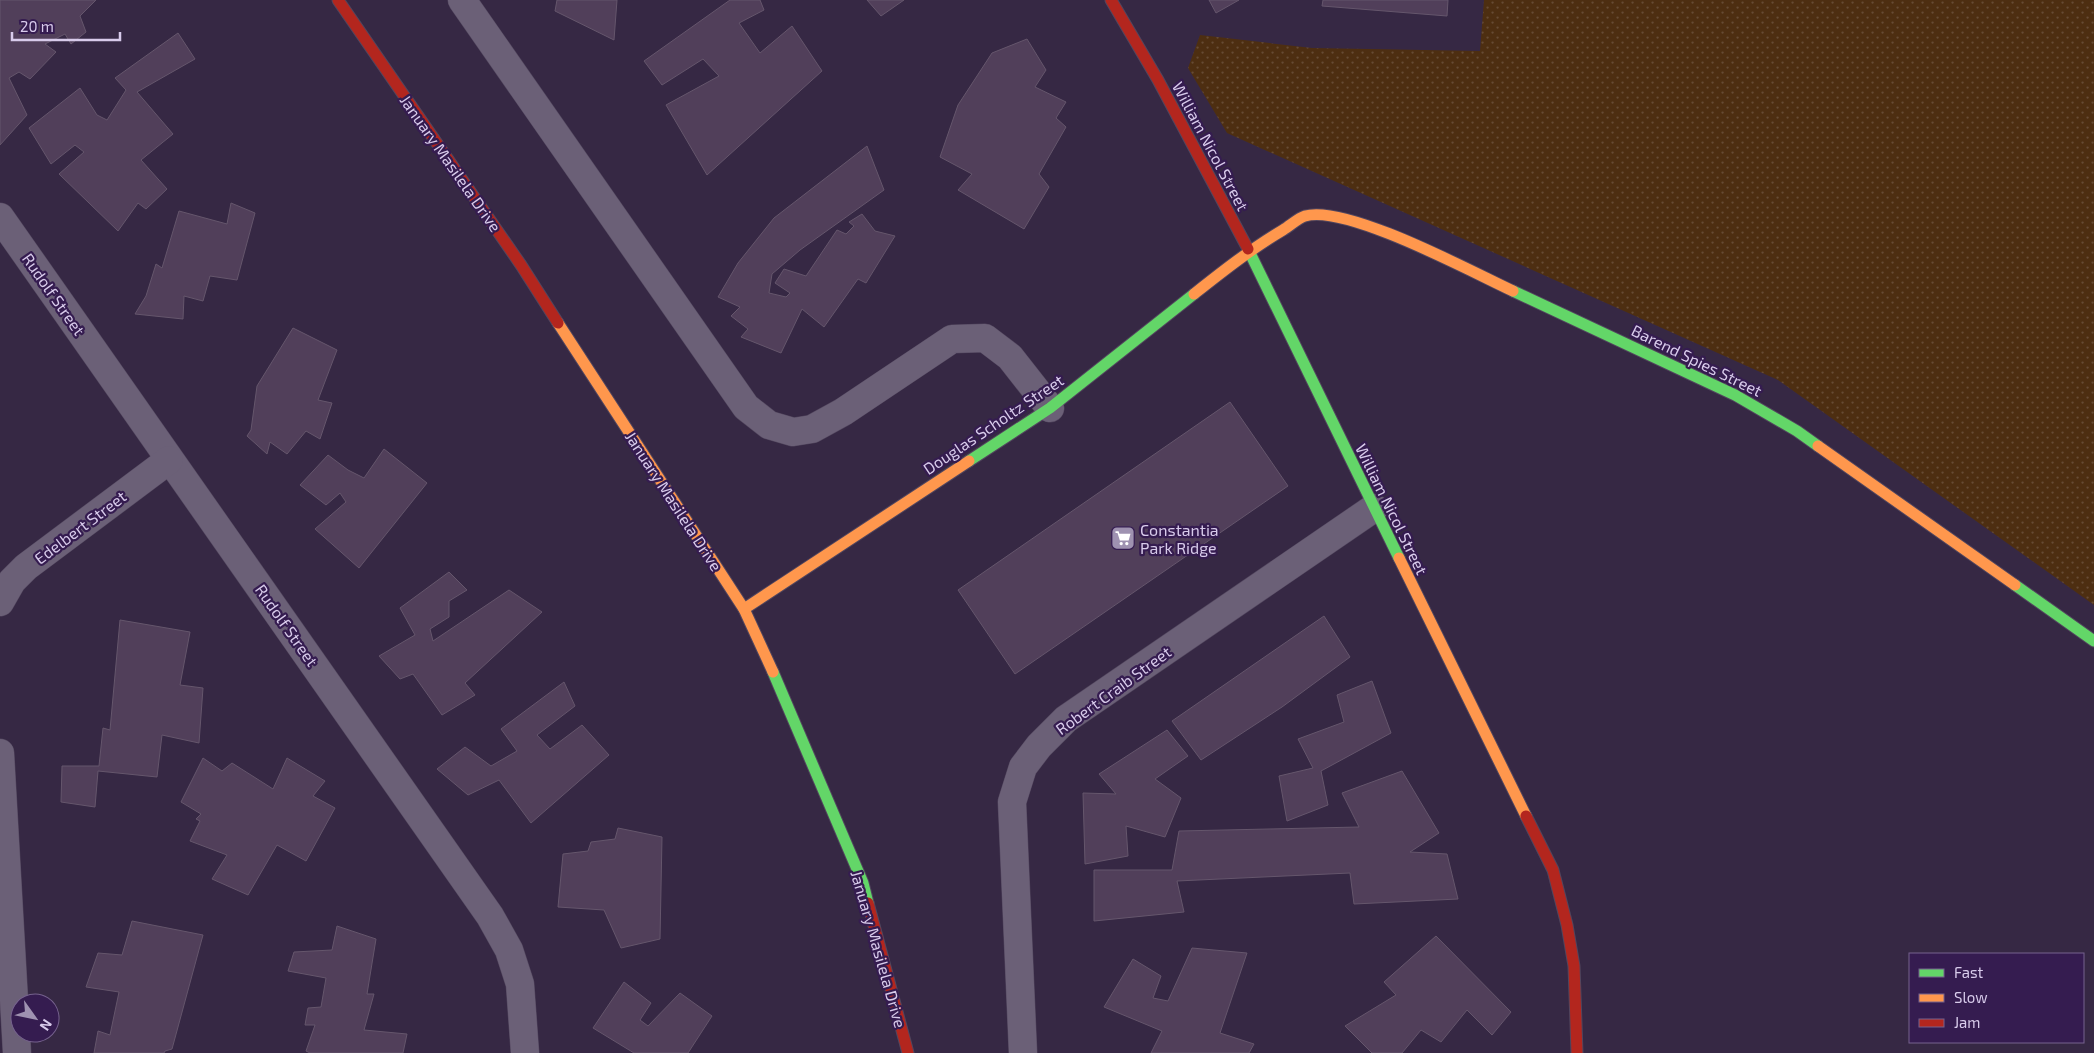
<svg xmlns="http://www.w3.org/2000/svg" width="2094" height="1053" viewBox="0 0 2094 1053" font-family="'Exo 2',sans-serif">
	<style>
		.park { fill: url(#park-dots) }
		.building { fill: #513f5a; stroke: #65566c }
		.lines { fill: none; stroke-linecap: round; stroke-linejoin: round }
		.street-casing { stroke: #52465e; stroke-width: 29 }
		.fast-casing { stroke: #52465e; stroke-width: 13 }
		.slow-casing { stroke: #52465e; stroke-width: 13 }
		.jam-casing { stroke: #52465e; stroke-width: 13 }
		.street { stroke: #6b6077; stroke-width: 28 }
		.fast { stroke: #63d668; stroke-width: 11 }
		.slow { stroke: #ff974d; stroke-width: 11 }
		.jam { stroke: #b3261e; stroke-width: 11 }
		.labels { text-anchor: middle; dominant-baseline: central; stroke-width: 4.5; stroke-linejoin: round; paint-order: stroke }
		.street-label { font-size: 16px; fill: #d8cbeb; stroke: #351c50 }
		.poi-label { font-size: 16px; fill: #d8cbeb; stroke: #351c50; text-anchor: start }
	</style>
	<defs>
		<pattern id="park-dots" width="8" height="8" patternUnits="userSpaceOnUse" patternTransform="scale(1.25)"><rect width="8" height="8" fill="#4d2e11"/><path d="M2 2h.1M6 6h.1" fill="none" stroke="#664b34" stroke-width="1.8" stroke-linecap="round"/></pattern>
	</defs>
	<rect width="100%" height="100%" fill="#362844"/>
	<path class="park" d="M 1484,0 L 2094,0 L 2094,605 L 1778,380 L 1227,133 L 1188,68 L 1200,35 L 1312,48 L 1480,51 Z"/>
	<g class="building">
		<path d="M 0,0 L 96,0 L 80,16 L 86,32 L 71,44 L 65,34 L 45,44 L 56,52 L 30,79 L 19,72 L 9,78 L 27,115 L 0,145 Z"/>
		<path d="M 557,0 L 617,0 L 614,40 L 555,11 Z"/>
		<path d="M 730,0 L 760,0 L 764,10 L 739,23 L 760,53 L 792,26 L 822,71 L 707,175 L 666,105 L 719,76 L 703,59 L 662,85 L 644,61 Z"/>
		<path d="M 867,0 L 904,0 L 881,16 Z"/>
		<path d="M 1209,0 L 1239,0 L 1216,13 Z"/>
		<path d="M 1323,0 L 1448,0 L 1447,16 L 1322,6 Z"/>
		<path d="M 178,33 L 195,59 L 137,92 L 173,134 L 141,160 L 167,189 L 146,209 L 138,203 L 118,231 L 59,174 L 84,152 L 75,145 L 51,164 L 29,128 L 80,88 L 97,115 L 107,120 L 126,90 L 115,78 Z"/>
		<path d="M 1027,39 L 1046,70 L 1035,87 L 1066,102 L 1056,118 L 1066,127 L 1039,174 L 1049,187 L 1024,229 L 958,190 L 972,174 L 940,157 L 958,105 L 992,53 Z"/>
		<path d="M 867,146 L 884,190 L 800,250 L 772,274 L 769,293 L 786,297 L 790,293 L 775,283 L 784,269 L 806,276 L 837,230 L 846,234 L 854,226 L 849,222 L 862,214 L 875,231 L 895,236 L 866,283 L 858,279 L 824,327 L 802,309 L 781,353 L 741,337 L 748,329 L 731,316 L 740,307 L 718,297 L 738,263 L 774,218 Z"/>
		<path d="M 231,203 L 255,213 L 237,280 L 210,276 L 203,301 L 184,296 L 183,319 L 135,314 L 146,296 L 156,264 L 162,268 L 179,211 L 227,224 Z"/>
		<path d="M 293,328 L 337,350 L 318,400 L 332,403 L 320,439 L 306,431 L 287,454 L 270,442 L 267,454 L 247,436 L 251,430 L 257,386 Z"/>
		<path d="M 1230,402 L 1288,486 L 1015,674 L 958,590 Z"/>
		<path d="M 384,449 L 427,483 L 359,568 L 315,529 L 346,502 L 340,493 L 326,505 L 300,485 L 328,455 L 348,470 L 364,478 Z"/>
		<path d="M 449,572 L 467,590 L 449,601 L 449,617 L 430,629 L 433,641 L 509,590 L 542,612 L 465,683 L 475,695 L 442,715 L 413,674 L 400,679 L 379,656 L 415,635 L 400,608 Z"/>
		<path d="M 1324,616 L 1350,657 L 1282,707 L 1201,760 L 1172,721 Z"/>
		<path d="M 120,620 L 190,632 L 180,685 L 203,688 L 199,743 L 162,735 L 157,777 L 98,771 L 95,807 L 61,802 L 62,766 L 99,766 L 103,728 L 110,730 Z"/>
		<path d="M 1372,681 L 1391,733 L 1321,771 L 1328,805 L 1287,821 L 1279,776 L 1313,768 L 1298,739 L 1344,722 L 1337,695 Z"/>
		<path d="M 564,682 L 575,706 L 537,735 L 550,749 L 582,725 L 609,755 L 531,823 L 499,780 L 468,795 L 437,769 L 465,747 L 491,766 L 517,751 L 501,729 Z"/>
		<path d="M 1167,730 L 1188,756 L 1155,779 L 1181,798 L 1165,837 L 1126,826 L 1128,856 L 1085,864 L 1083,793 L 1116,794 L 1099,774 Z"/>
		<path d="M 203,758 L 222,771 L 232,763 L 273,789 L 287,758 L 325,781 L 313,796 L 335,808 L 306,861 L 277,845 L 248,895 L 212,879 L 227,855 L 190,841 L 200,821 L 196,819 L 201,814 L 181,802 Z"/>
		<path d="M 1402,771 L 1439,833 L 1410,852 L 1447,854 L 1458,899 L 1354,904 L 1350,873 L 1177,881 L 1184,912 L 1094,921 L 1094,870 L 1172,870 L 1179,831 L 1359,827 L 1342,793 Z"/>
		<path d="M 618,828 L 662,837 L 660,939 L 621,948 L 604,910 L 558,907 L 563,854 L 588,851 L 591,842 L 615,839 Z"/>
		<path d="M 132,921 L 203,935 L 172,1049 L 165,1051 L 164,1053 L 94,1053 L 98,1031 L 110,1035 L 119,992 L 86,987 L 98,953 L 122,955 Z"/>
		<path d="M 337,926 L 376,939 L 367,994 L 374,994 L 364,1030 L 407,1034 L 403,1053 L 310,1053 L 306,1051 L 315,1025 L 305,1025 L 308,1008 L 321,1007 L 326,978 L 288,971 L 294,952 L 332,950 Z"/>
		<path d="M 1436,936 L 1511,1012 L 1492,1035 L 1467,1010 L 1441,1042 L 1421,1030 L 1402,1053 L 1372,1053 L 1345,1026 L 1396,995 L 1384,982 Z"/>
		<path d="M 1192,948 L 1247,953 L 1220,1033 L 1254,1044 L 1249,1053 L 1151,1053 L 1162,1031 L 1104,1007 L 1133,959 L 1161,976 L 1153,998 L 1168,1001 Z"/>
		<path d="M 624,982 L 651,1003 L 640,1020 L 648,1026 L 680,993 L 712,1016 L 688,1053 L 634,1053 L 593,1028 Z"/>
	</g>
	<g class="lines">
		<g class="street-casing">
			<g id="street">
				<path d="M 462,0 L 746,407 L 769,425 L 793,432 L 812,429 L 843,412 L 952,339 L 985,338 L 1010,357 L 1050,408"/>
				<path d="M 0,217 L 490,916 L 509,950 L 520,984 L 525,1053"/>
				<path d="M 0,602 L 12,581 L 26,567 L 169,460"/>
				<path d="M 0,753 L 17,1053"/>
				<path d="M 1023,1053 L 1012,802 L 1023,767 L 1039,746 L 1066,719 L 1374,508"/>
			</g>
		</g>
		<g class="fast-casing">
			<g id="fast">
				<path d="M 1248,249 L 1399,558"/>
				<path d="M 1513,291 L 1735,395 L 1797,431 L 1818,446"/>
				<path d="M 969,461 L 1050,408 L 1194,294"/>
				<path d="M 2015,585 L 2094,641"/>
				<path d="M 773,672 L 863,883 L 868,903"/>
			</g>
		</g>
		<g class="slow-casing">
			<g id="slow">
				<path d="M 1194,294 C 1223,271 1251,249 1283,230 C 1290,226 1298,218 1305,216 C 1346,204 1472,272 1513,291"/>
				<path d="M 558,323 L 744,609 L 773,672"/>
				<path d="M 1818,446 L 2015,585"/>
				<path d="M 1399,558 L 1526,816"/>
				<path d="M 744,609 L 969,461"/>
			</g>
		</g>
		<g class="jam-casing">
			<g id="jam">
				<path d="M 338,0 L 521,265 L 558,323"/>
				<path d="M 1111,0 L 1158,80 L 1248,249"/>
				<path d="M 1526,816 L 1553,870 L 1567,925 L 1574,966 L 1577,1053"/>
				<path d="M 868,903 L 908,1053"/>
			</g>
		</g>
		<use href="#street" class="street"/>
		<use href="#fast" class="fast"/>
		<use href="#slow" class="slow"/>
		<use href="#jam" class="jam"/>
	</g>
	<defs>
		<g id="supermarket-square" transform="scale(1.25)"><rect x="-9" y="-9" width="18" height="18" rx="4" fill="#9f92b1" stroke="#351c50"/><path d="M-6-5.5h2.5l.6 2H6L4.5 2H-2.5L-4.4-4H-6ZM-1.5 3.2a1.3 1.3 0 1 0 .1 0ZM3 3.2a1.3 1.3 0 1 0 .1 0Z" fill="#fff"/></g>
	</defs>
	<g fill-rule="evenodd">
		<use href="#supermarket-square" x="1123" y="538"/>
	</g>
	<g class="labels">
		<g class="street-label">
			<text transform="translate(1211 146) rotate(62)">William Nicol Street</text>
			<text transform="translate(451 163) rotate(55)">January Masilela Drive</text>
			<text transform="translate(54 294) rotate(55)">Rudolf Street</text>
			<text transform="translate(1697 360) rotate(26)">Barend Spies Street</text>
			<text transform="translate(993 424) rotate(-34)">Douglas Scholtz Street</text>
			<text transform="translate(674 501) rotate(57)">January Masilela Drive</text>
			<text transform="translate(1392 509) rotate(64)">William Nicol Street</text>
			<text transform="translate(80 527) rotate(-37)">Edelbert Street</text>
			<text transform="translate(287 625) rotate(55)">Rudolf Street</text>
			<text transform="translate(1113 690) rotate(-36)">Robert Craib Street</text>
			<text transform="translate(879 949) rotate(74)">January Masilela Drive</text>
		</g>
		<g class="poi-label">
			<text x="1140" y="529">Constantia<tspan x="1140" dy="18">Park Ridge</tspan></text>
		</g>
	</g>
	<rect x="1909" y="953" width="175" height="90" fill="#351c50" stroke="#76628e"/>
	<rect x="1919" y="969" width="25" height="8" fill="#63d668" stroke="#76628e"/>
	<text x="1954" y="978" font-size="15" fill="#d8cbeb">Fast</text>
	<rect x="1919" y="994" width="25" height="8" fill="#ff974d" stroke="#76628e"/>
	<text x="1954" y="1003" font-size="15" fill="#d8cbeb">Slow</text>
	<rect x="1919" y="1019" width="25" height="8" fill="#b3261e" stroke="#76628e"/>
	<text x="1954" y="1028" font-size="15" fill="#d8cbeb">Jam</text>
	<g transform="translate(35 1018) rotate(123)"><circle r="24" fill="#351c50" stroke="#76628e"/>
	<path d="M0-4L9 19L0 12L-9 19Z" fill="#9f92b1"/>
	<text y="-8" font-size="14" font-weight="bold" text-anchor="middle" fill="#d8cbeb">N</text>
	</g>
	<path d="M12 32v8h108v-8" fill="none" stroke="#d8cbeb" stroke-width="2.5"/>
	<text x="20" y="32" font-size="15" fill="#d8cbeb" stroke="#351c50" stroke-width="4" paint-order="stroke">20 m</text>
</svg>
